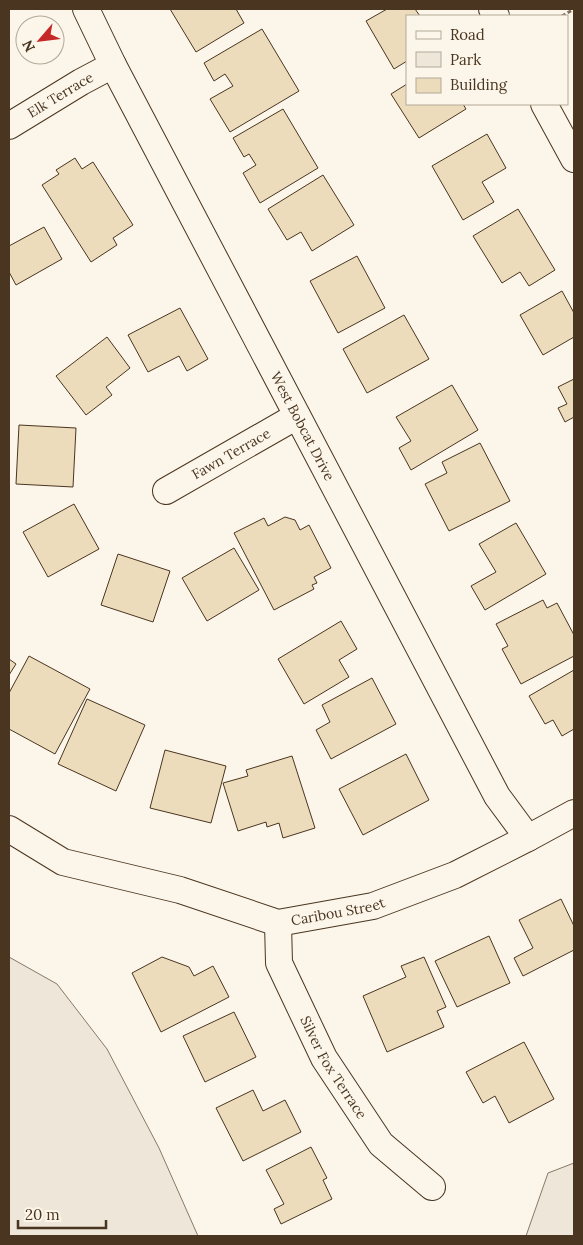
<svg xmlns="http://www.w3.org/2000/svg" width="583" height="1245" viewBox="0 0 583 1245" font-family="Lora,serif">
	<style>
		.green { fill: #ede6d9; stroke: #887966 }
		.building { fill: #ecdcbc; stroke: #4a3520 }
		.lines { fill: none; stroke-linecap: round; stroke-linejoin: round }
		.street-casing { stroke: #4a3520; stroke-width: 28 }
		.path { stroke: #7f6f5c; stroke-width: 3; stroke-dasharray: 4 2.5; stroke-linecap: butt }
		.street { stroke: #fbf6e9; stroke-width: 26 }
		.labels { text-anchor: middle; dominant-baseline: central; stroke-width: 4; stroke-linejoin: round; paint-order: stroke }
		.street-label { font-size: 14px; fill: #4a3520; stroke: #fbf6e9 }
	</style>
	<rect width="100%" height="100%" fill="#fbf6e9"/>
	<g class="green">
		<path d="M 9,957 L 57,984 L 107,1049 L 159,1148 L 198,1236 L 9,1236 Z"/>
		<path d="M 574,1163 L 574,1236 L 526,1236 L 548,1173 Z"/>
	</g>
	<g class="building">
		<path d="M 170,9 L 236,9 L 244,23 L 196,52 Z"/>
		<path d="M 387,9 L 415,9 L 420,16 L 407,16 L 407,61 L 394,69 L 366,21 Z"/>
		<path d="M 262,29 L 299,91 L 230,132 L 210,99 L 233,86 L 225,74 L 214,81 L 204,63 Z"/>
		<path d="M 407,84 L 407,104 L 463,104 L 466,109 L 419,138 L 391,94 Z"/>
		<path d="M 283,109 L 318,168 L 260,203 L 243,173 L 256,165 L 249,154 L 244,157 L 233,138 Z"/>
		<path d="M 487,134 L 506,168 L 482,182 L 494,202 L 463,220 L 432,166 Z"/>
		<path d="M 75,158 L 82,169 L 93,162 L 133,225 L 113,238 L 117,245 L 91,262 L 42,185 L 59,174 L 56,170 Z"/>
		<path d="M 323,175 L 354,225 L 312,251 L 301,232 L 287,240 L 268,209 Z"/>
		<path d="M 518,209 L 555,270 L 529,286 L 520,272 L 502,283 L 473,236 Z"/>
		<path d="M 44,227 L 62,259 L 16,285 L 9,272 L 9,246 Z"/>
		<path d="M 357,256 L 385,308 L 338,333 L 310,281 Z"/>
		<path d="M 562,291 L 574,313 L 574,337 L 543,355 L 520,315 Z"/>
		<path d="M 180,308 L 208,359 L 187,371 L 179,356 L 148,372 L 128,335 Z"/>
		<path d="M 404,315 L 429,359 L 367,393 L 343,349 Z"/>
		<path d="M 107,337 L 130,368 L 106,387 L 112,395 L 86,415 L 56,376 Z"/>
		<path d="M 574,379 L 574,417 L 565,422 L 558,408 L 567,404 L 558,387 Z"/>
		<path d="M 452,385 L 478,430 L 411,470 L 399,448 L 411,441 L 396,417 Z"/>
		<path d="M 19,425 L 76,428 L 73,487 L 16,484 Z"/>
		<path d="M 480,443 L 510,501 L 449,531 L 425,484 L 447,473 L 442,462 Z"/>
		<path d="M 74,504 L 99,549 L 48,577 L 23,532 Z"/>
		<path d="M 285,517 L 295,520 L 300,530 L 309,525 L 331,568 L 314,577 L 317,583 L 312,585 L 314,589 L 274,610 L 234,533 L 264,518 L 268,526 Z"/>
		<path d="M 516,523 L 546,574 L 485,610 L 471,586 L 496,572 L 479,544 Z"/>
		<path d="M 234,548 L 259,590 L 207,621 L 182,578 Z"/>
		<path d="M 118,554 L 170,571 L 153,622 L 101,605 Z"/>
		<path d="M 543,600 L 547,608 L 557,603 L 574,635 L 574,656 L 521,684 L 502,649 L 508,646 L 496,624 Z"/>
		<path d="M 341,621 L 357,649 L 339,660 L 349,677 L 304,704 L 278,659 Z"/>
		<path d="M 29,656 L 90,689 L 55,754 L 9,729 L 9,693 Z"/>
		<path d="M 9,659 L 16,664 L 9,675 Z"/>
		<path d="M 574,670 L 574,729 L 562,736 L 553,720 L 545,724 L 529,696 Z"/>
		<path d="M 372,678 L 396,724 L 331,759 L 316,730 L 330,722 L 322,705 Z"/>
		<path d="M 87,699 L 145,725 L 116,791 L 58,764 Z"/>
		<path d="M 165,750 L 226,766 L 211,823 L 150,808 Z"/>
		<path d="M 406,754 L 429,800 L 363,835 L 339,789 Z"/>
		<path d="M 292,756 L 315,828 L 283,838 L 279,823 L 267,827 L 266,822 L 238,831 L 223,783 L 248,776 L 246,770 Z"/>
		<path d="M 561,899 L 574,926 L 574,950 L 523,976 L 514,958 L 533,948 L 519,920 Z"/>
		<path d="M 489,936 L 510,983 L 457,1007 L 435,961 Z"/>
		<path d="M 162,957 L 189,967 L 194,976 L 213,966 L 229,997 L 161,1032 L 132,973 Z"/>
		<path d="M 424,957 L 446,1007 L 437,1011 L 444,1027 L 387,1052 L 363,996 L 406,977 L 401,966 Z"/>
		<path d="M 234,1012 L 256,1057 L 205,1082 L 183,1036 Z"/>
		<path d="M 524,1042 L 554,1099 L 509,1123 L 495,1096 L 483,1103 L 466,1072 Z"/>
		<path d="M 253,1090 L 263,1111 L 285,1100 L 301,1132 L 243,1161 L 216,1108 Z"/>
		<path d="M 311,1147 L 327,1178 L 323,1180 L 332,1199 L 281,1224 L 274,1209 L 284,1204 L 266,1170 Z"/>
	</g>
	<g class="lines">
		<g class="street-casing">
			<g id="street">
				<path id="s1" d="M 86,9 L 113,65 L 497,796 L 528,838"/>
				<path d="M 492,9 L 496,16"/>
				<path d="M 544,104 L 574,159"/>
				<path id="s2" d="M 9,126 L 81,82 L 113,65"/>
				<path id="s3" d="M 166,491 L 297,416"/>
				<path id="s4" d="M 9,829 L 63,862 L 180,890 L 278,923 L 373,906 L 455,875 L 528,838 L 574,813"/>
				<path id="s5" d="M 278,923 L 279,963 L 324,1058 L 381,1144 L 432,1187"/>
			</g>
		</g>
		<path class="path" d="M 562,16 L 574,9"/>
		<use href="#street" class="street"/>
	</g>
	<g class="labels">
		<g class="street-label">
			<text stroke="none"><textPath href="#s2" startOffset="60">Elk Terrace</textPath></text>
			<text stroke="none"><textPath href="#s1" startOffset="470">West Bobcat Drive</textPath></text>
			<text stroke="none"><textPath href="#s3" startOffset="75">Fawn Terrace</textPath></text>
			<text stroke="none"><textPath href="#s4" startOffset="348">Caribou Street</textPath></text>
			<text stroke="none"><textPath href="#s5" startOffset="158">Silver Fox Terrace</textPath></text>
		</g>
	</g>
	<rect width="583" height="1245" fill="none" stroke="#4a3520" stroke-width="20"/>
	<rect x="406" y="15" width="162" height="90" fill="#fbf6e9" stroke="#b4a999"/>
	<rect x="416" y="31" width="25" height="8" fill="#fbf6e9" stroke="#b4a999"/>
	<text x="450" y="40" font-size="15" fill="#4a3520">Road</text>
	<rect x="416" y="52" width="25" height="15" fill="#ede6d9" stroke="#b4a999"/>
	<text x="450" y="65" font-size="15" fill="#4a3520">Park</text>
	<rect x="416" y="78" width="25" height="15" fill="#ecdcbc" stroke="#b4a999"/>
	<text x="450" y="90" font-size="15" fill="#4a3520">Building</text>
	<g transform="translate(40 40) rotate(242)"><circle r="24" fill="#fbf6e9" stroke="#b4a999"/>
	<path d="M0-4L9 19L0 12L-9 19Z" fill="#c62828"/>
	<text y="-8" font-size="14" font-weight="bold" text-anchor="middle" fill="#4a3520">N</text>
	</g>
	<path d="M18 1220v8h88v-8" fill="none" stroke="#4a3520" stroke-width="2.5"/>
	<text x="25" y="1220" font-size="15" fill="#4a3520" stroke="#fbf6e9" stroke-width="4" paint-order="stroke">20 m</text>
</svg>
